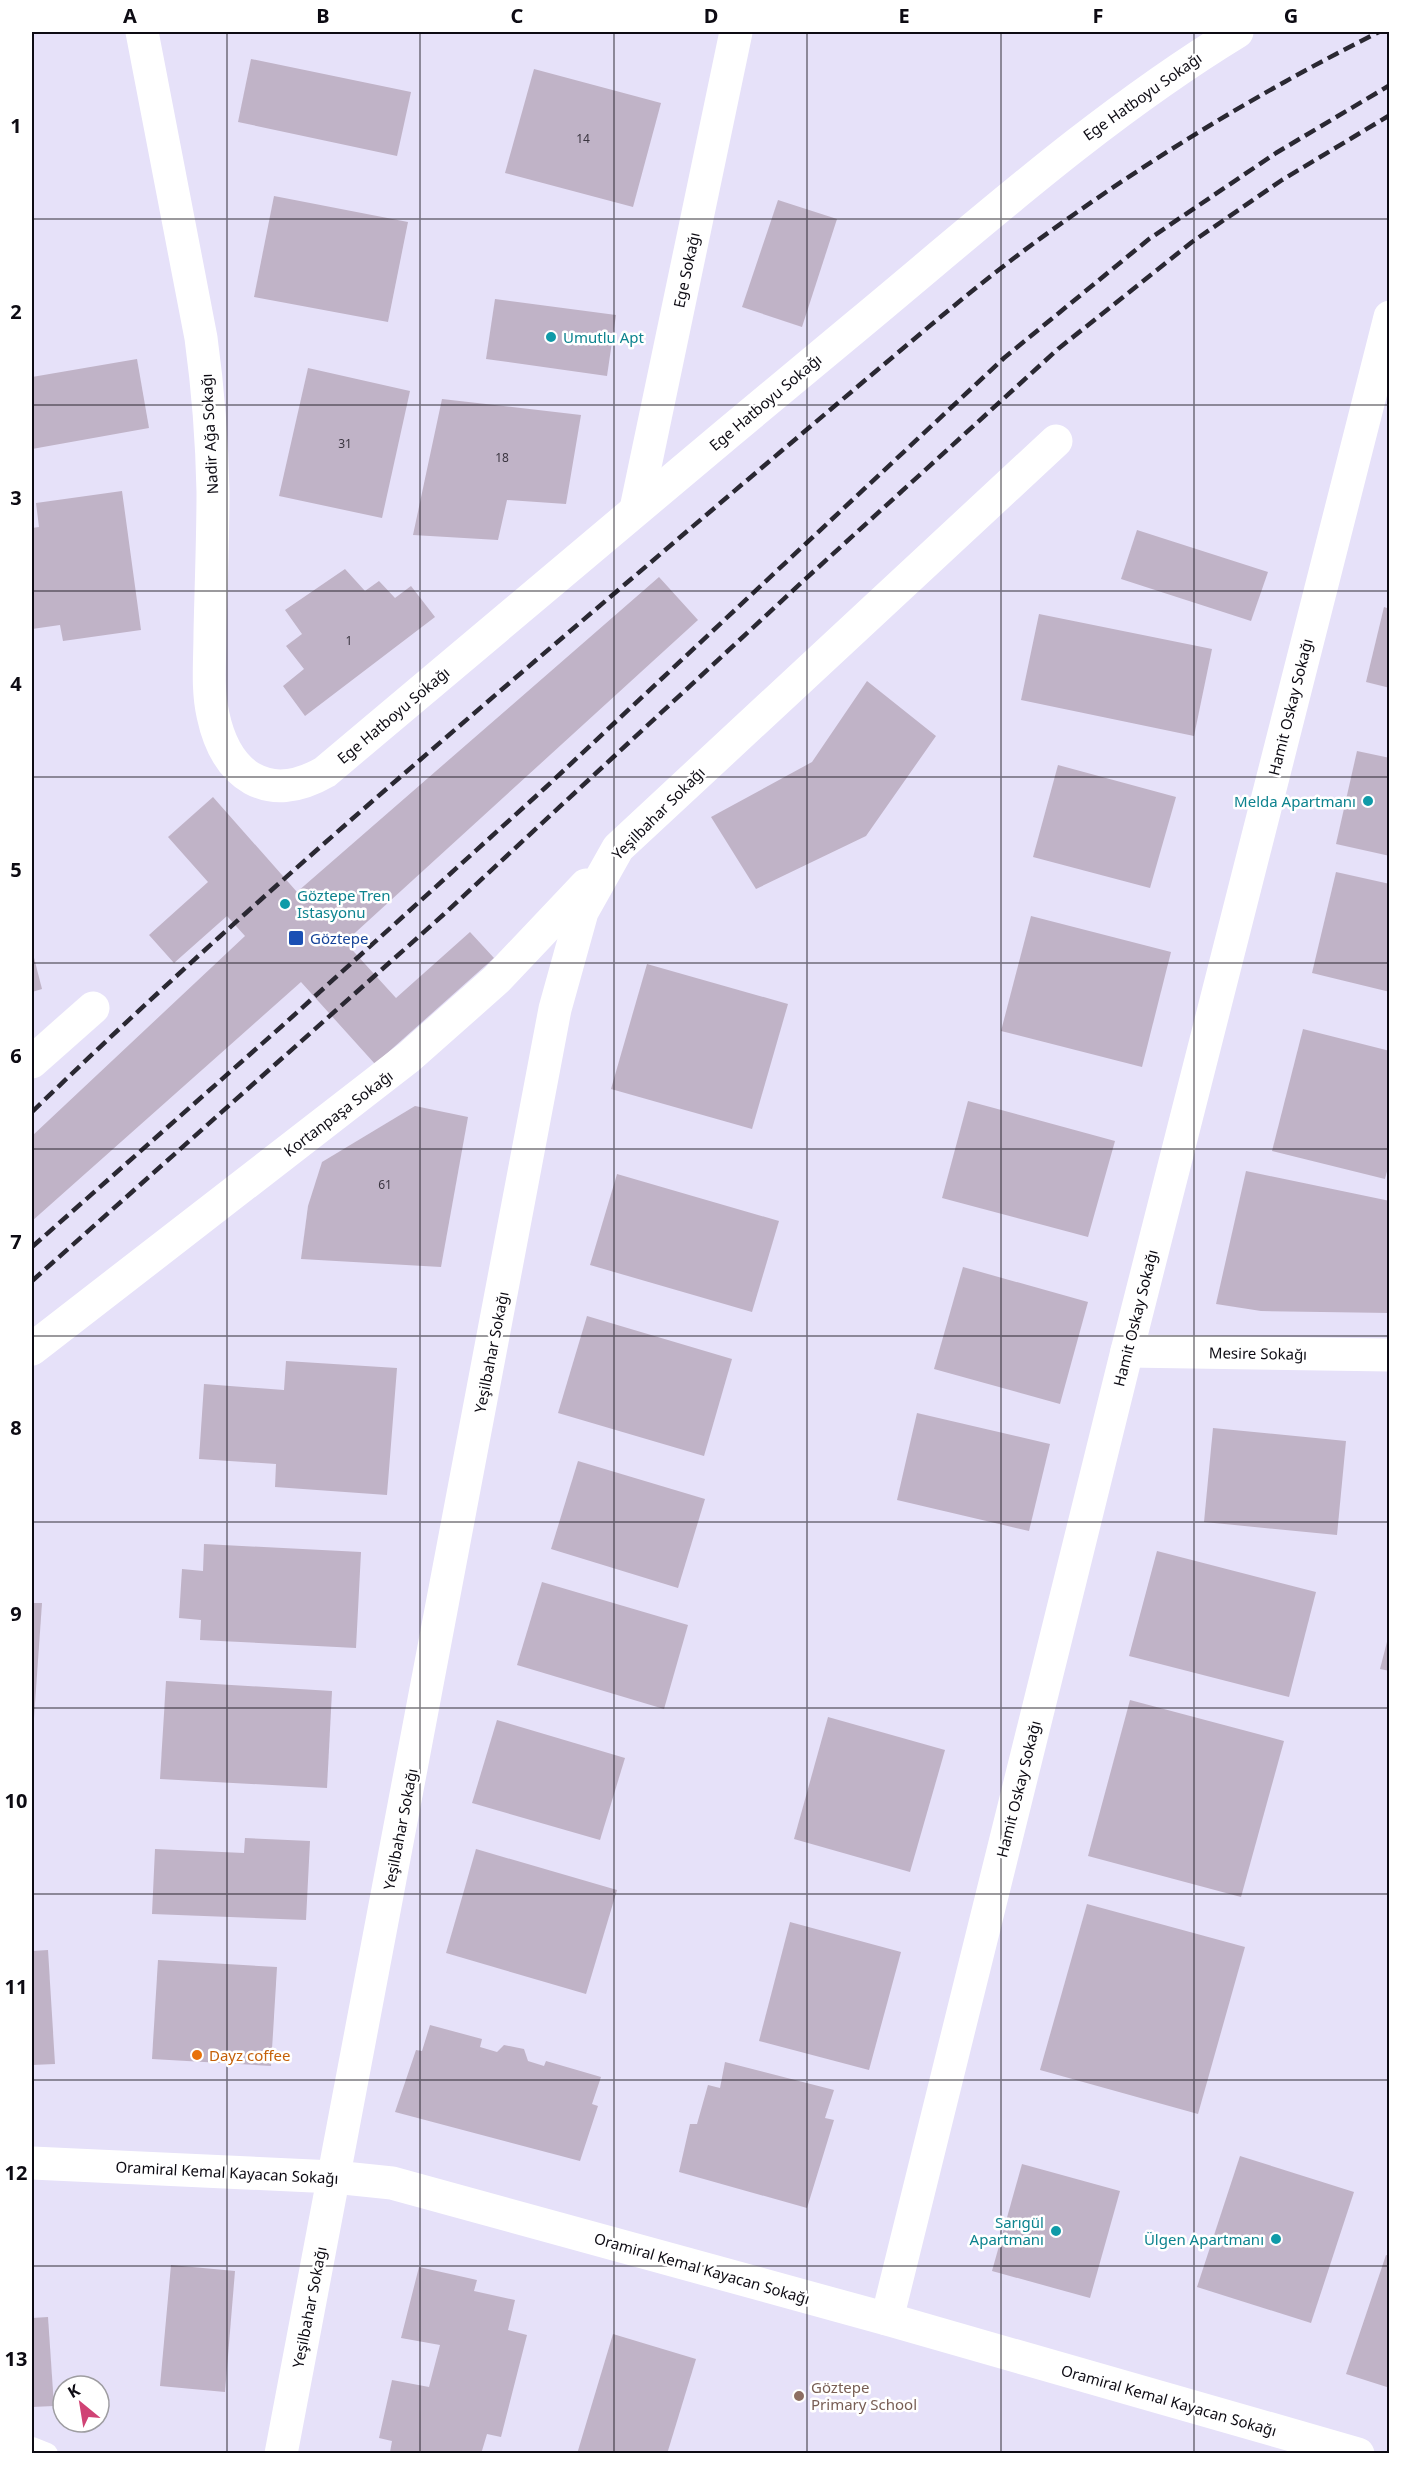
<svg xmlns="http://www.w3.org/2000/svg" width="1421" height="2485" viewBox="0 0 1421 2485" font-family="'Noto Sans',sans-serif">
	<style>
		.building { fill: #c0b3c7 }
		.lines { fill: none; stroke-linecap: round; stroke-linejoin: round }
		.lane { stroke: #fff; stroke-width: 22 }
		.street { stroke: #fff; stroke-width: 33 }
		.rail { stroke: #2a2832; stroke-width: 4.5; stroke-dasharray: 12 6; stroke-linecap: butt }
		.grid { fill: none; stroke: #0d0b13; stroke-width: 1.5; stroke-opacity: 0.55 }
		.culture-dot { fill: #0f9aa8; stroke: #fff; stroke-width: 2 }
		.transit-dot { fill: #1a4fb4; stroke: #fff; stroke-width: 2 }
		.food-dot { fill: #e8710a; stroke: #fff; stroke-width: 2 }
		.education-dot { fill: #8d6e63; stroke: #fff; stroke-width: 2 }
		.labels { text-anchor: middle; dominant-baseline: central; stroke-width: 5; stroke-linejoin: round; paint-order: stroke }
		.number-label { font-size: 12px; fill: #3a3540 }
		.street-label { font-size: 15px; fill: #0d0b13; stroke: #fff }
		.culture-label { font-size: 15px; fill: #0d838f; stroke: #fff; text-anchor: end }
		.transit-label { font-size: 15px; fill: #164399; stroke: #fff; text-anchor: start }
		.food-label { font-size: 15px; fill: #c56008; stroke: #fff; text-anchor: start }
		.education-label { font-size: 15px; fill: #785e54; stroke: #fff; text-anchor: start }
		.neatline { fill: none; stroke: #0d0b13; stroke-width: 2 }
		.grid-label { font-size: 20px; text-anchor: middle; font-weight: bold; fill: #0d0b13 }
	</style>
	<rect width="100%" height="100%" fill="#e6e1f9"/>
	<g class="building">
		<path d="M 251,59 L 411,92 L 397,156 L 238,122 Z"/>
		<path d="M 534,69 L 661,103 L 633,207 L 505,173 Z"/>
		<path d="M 274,196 L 408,222 L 388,322 L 254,297 Z"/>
		<path d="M 778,200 L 837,219 L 802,327 L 742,307 Z"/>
		<path d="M 495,299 L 616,315 L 607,376 L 486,359 Z"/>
		<path d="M 137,359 L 149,428 L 32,449 L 32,377 Z"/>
		<path d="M 308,368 L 410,391 L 382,518 L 279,496 Z"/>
		<path d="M 442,399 L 581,415 L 566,504 L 507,500 L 498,540 L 413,535 Z"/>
		<path d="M 122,491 L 141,630 L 63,641 L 60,625 L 32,629 L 32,528 L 39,527 L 36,503 Z"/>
		<path d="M 1137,530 L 1268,572 L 1251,621 L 1121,579 Z"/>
		<path d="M 345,569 L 365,591 L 379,581 L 395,598 L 411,586 L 435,617 L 305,716 L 283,686 L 304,669 L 286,646 L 302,634 L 285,610 Z"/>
		<path d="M 659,577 L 698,620 L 345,942 L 396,998 L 470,932 L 494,958 L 375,1064 L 301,982 L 32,1221 L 32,1136 L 245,936 L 227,916 L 174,963 L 149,935 L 208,882 L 168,837 L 213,797 L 297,892 Z"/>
		<path d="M 1384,607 L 1390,609 L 1390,688 L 1366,682 Z"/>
		<path d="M 1039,614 L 1212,649 L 1194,736 L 1021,700 Z"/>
		<path d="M 867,681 L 936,736 L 866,836 L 756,889 L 711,817 L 812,762 Z"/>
		<path d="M 1357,751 L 1390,758 L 1390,856 L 1336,844 Z"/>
		<path d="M 1058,765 L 1176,797 L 1150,888 L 1033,857 Z"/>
		<path d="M 1336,872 L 1390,884 L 1390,992 L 1312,973 Z"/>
		<path d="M 1031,916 L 1171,952 L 1142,1067 L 1001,1031 Z"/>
		<path d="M 32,950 L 42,989 L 32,992 Z"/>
		<path d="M 647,964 L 788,1004 L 752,1129 L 611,1089 Z"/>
		<path d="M 1303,1029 L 1390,1051 L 1390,1160 L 1385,1179 L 1272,1151 Z"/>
		<path d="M 968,1101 L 1115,1141 L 1088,1237 L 942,1198 Z"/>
		<path d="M 415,1106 L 468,1117 L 441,1267 L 301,1259 L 308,1206 L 322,1162 Z"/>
		<path d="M 1246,1171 L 1390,1201 L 1390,1313 L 1261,1311 L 1216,1304 Z"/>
		<path d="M 617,1174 L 779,1221 L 752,1312 L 590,1265 Z"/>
		<path d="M 963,1267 L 1088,1302 L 1060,1404 L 934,1369 Z"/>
		<path d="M 587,1316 L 732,1359 L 704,1456 L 558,1413 Z"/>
		<path d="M 286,1361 L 397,1368 L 387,1495 L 275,1487 L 276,1464 L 199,1459 L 204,1384 L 284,1390 Z"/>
		<path d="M 917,1413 L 1050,1444 L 1029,1531 L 897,1500 Z"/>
		<path d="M 1213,1428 L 1346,1441 L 1337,1535 L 1204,1522 Z"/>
		<path d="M 578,1461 L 705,1499 L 678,1588 L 551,1549 Z"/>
		<path d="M 204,1544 L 361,1552 L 356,1648 L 200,1640 L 201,1620 L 179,1618 L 182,1569 L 203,1571 Z"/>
		<path d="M 1157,1551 L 1316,1592 L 1289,1697 L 1129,1656 Z"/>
		<path d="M 542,1582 L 688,1625 L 664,1709 L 517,1665 Z"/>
		<path d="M 32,1603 L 42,1603 L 33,1732 L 32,1732 Z"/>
		<path d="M 1389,1634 L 1390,1634 L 1390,1671 L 1380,1669 Z"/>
		<path d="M 166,1681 L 332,1691 L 327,1788 L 160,1779 Z"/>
		<path d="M 1130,1700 L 1284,1741 L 1241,1897 L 1088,1856 Z"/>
		<path d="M 828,1717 L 945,1750 L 910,1872 L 794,1839 Z"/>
		<path d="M 497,1720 L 625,1758 L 600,1840 L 472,1803 Z"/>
		<path d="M 245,1838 L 310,1841 L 306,1920 L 152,1914 L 155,1849 L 244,1853 Z"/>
		<path d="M 476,1849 L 617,1890 L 586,1994 L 446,1953 Z"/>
		<path d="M 1087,1904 L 1245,1947 L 1198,2114 L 1040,2070 Z"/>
		<path d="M 790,1922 L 901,1952 L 869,2070 L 759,2041 Z"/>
		<path d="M 48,1950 L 55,2064 L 32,2065 L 32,1951 Z"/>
		<path d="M 158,1960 L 277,1967 L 271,2066 L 152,2059 Z"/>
		<path d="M 430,2025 L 482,2039 L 480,2047 L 497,2052 L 504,2045 L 524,2049 L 528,2061 L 544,2066 L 546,2061 L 601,2077 L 592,2104 L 598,2106 L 580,2161 L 395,2112 L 416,2050 L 422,2051 Z"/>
		<path d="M 725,2062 L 834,2090 L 825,2118 L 834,2120 L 807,2208 L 679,2172 L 690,2124 L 697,2124 L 708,2085 L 720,2088 Z"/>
		<path d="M 1240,2156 L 1354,2192 L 1311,2323 L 1197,2287 Z"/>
		<path d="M 1022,2164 L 1120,2191 L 1090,2298 L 992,2271 Z"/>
		<path d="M 1386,2255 L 1390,2256 L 1390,2388 L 1346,2374 Z"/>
		<path d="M 171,2265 L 235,2271 L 225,2392 L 160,2386 Z"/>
		<path d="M 419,2267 L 477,2280 L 474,2291 L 515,2300 L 508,2330 L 527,2335 L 501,2437 L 487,2434 L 481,2454 L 397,2454 L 390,2452 L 392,2441 L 379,2438 L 392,2380 L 429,2387 L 440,2345 L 401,2338 Z"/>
		<path d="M 48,2317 L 54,2406 L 32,2407 L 32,2318 Z"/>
		<path d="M 613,2334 L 696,2359 L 667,2454 L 577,2454 Z"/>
	</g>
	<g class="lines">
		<path class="lane" d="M 32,2448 L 47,2454"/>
		<g class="street">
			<path d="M 142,32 L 201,338 C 208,389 212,440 213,492 C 213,539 211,586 210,633 C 210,660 207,689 213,715 C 226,776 268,805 325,772 C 503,622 680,472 859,324 C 982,222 1101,115 1237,32"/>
			<path d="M 636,509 L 736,32"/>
			<path d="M 32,1062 L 93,1008"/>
			<path d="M 32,1349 L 409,1057 L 497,979 L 586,885"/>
			<path d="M 1127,1351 L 1390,1355"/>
			<path d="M 32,2163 L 334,2177 L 392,2183 L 887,2319 L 1358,2454"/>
			<path d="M 887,2319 L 1127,1351 L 1390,317"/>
			<path d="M 281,2454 L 555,1009 L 582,912 L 618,848 L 1056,441"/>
		</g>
		<g class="rail">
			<path d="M 32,1112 C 230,920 440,742 650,563 C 727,497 805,431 882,366 C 938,319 993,272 1052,230 C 1156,155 1265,89 1379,32"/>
			<path d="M 32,1247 L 282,1026 L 545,788 L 1004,358 L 1149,239 L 1276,153 L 1390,85"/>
			<path d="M 32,1281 L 443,915 L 801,583 L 1058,349 L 1192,242 L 1282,180 L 1390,115"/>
		</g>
	</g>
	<path class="grid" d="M 227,32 L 227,2454M 420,32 L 420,2454M 614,32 L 614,2454M 807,32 L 807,2454M 1001,32 L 1001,2454M 1194,32 L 1194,2454M 32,219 L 1390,219M 32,405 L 1390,405M 32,591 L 1390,591M 32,777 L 1390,777M 32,963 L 1390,963M 32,1149 L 1390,1149M 32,1336 L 1390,1336M 32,1522 L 1390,1522M 32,1708 L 1390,1708M 32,1894 L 1390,1894M 32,2080 L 1390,2080M 32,2266 L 1390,2266"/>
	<g class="culture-dot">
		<circle cx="551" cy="337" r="6"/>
		<circle cx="1368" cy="801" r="6"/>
		<circle cx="285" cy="904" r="6"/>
		<circle cx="1056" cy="2231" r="6"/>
		<circle cx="1276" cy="2239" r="6"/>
	</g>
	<rect class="transit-dot" x="288" y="930" width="16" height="16" rx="3"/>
	<circle class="food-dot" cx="197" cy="2055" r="6"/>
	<circle class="education-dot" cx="799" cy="2396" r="6"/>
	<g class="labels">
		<g class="number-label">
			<text x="583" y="138">14</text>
			<text x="345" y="443">31</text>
			<text x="502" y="457">18</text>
			<text x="349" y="640">1</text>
			<text x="385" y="1184">61</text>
		</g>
		<g class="street-label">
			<text transform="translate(1142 96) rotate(-35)">Ege Hatboyu Sokağı</text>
			<text transform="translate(686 270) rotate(-78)">Ege Sokağı</text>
			<text transform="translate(765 402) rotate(-40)">Ege Hatboyu Sokağı</text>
			<text transform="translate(209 434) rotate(-93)">Nadir Ağa Sokağı</text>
			<text transform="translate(1290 707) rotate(-76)">Hamit Oskay Sokağı</text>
			<text transform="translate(393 715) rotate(-40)">Ege Hatboyu Sokağı</text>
			<text transform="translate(658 813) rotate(-45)">Yeşilbahar Sokağı</text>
			<text transform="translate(338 1113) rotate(-37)">Kortanpaşa Sokağı</text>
			<text transform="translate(1135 1318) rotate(-76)">Hamit Oskay Sokağı</text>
			<text transform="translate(491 1352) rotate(-79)">Yeşilbahar Sokağı</text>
			<text transform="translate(1258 1353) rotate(1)">Mesire Sokağı</text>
			<text transform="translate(1018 1789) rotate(-76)">Hamit Oskay Sokağı</text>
			<text transform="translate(400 1829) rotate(-79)">Yeşilbahar Sokağı</text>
			<text transform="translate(227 2172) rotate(3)">Oramiral Kemal Kayacan Sokağı</text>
			<text transform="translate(702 2268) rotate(16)">Oramiral Kemal Kayacan Sokağı</text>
			<text transform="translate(309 2307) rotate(-79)">Yeşilbahar Sokağı</text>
			<text transform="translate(1169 2400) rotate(16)">Oramiral Kemal Kayacan Sokağı</text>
		</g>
		<g class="culture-label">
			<text x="563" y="337" text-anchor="start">Umutlu Apt</text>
			<text x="1356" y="801">Melda Apartmanı</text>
			<text x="297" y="895" text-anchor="start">Göztepe Tren<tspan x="297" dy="17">Istasyonu</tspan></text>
			<text x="1044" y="2222">Sarıgül<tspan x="1044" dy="17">Apartmanı</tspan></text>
			<text x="1264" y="2239">Ülgen Apartmanı</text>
		</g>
		<g class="transit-label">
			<text x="310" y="938">Göztepe</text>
		</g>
		<g class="food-label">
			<text x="209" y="2055">Dayz coffee</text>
		</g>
		<g class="education-label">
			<text x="811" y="2387">Göztepe<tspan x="811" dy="17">Primary School</tspan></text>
		</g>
	</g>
	<rect width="1421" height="2485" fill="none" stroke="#ffffff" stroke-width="66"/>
	<g transform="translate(81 2404) rotate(330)"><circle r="28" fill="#ffffff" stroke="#9e9da1" stroke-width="1.5"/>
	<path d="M0-4.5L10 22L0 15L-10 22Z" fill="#d04375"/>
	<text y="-9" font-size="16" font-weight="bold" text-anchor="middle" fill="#0d0b13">K</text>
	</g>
	<rect x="33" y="33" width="1355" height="2419" class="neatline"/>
	<g class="grid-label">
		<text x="130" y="23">A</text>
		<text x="323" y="23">B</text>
		<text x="517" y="23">C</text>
		<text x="711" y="23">D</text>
		<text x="904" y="23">E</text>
		<text x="1098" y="23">F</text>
		<text x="1291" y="23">G</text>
		<text x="16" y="133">1</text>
		<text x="16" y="319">2</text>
		<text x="16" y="505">3</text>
		<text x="16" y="691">4</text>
		<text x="16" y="877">5</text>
		<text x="16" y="1063">6</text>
		<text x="16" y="1249">7</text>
		<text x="16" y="1435">8</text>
		<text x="16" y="1621">9</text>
		<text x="16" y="1808">10</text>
		<text x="16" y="1994">11</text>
		<text x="16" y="2180">12</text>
		<text x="16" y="2366">13</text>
	</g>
</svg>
